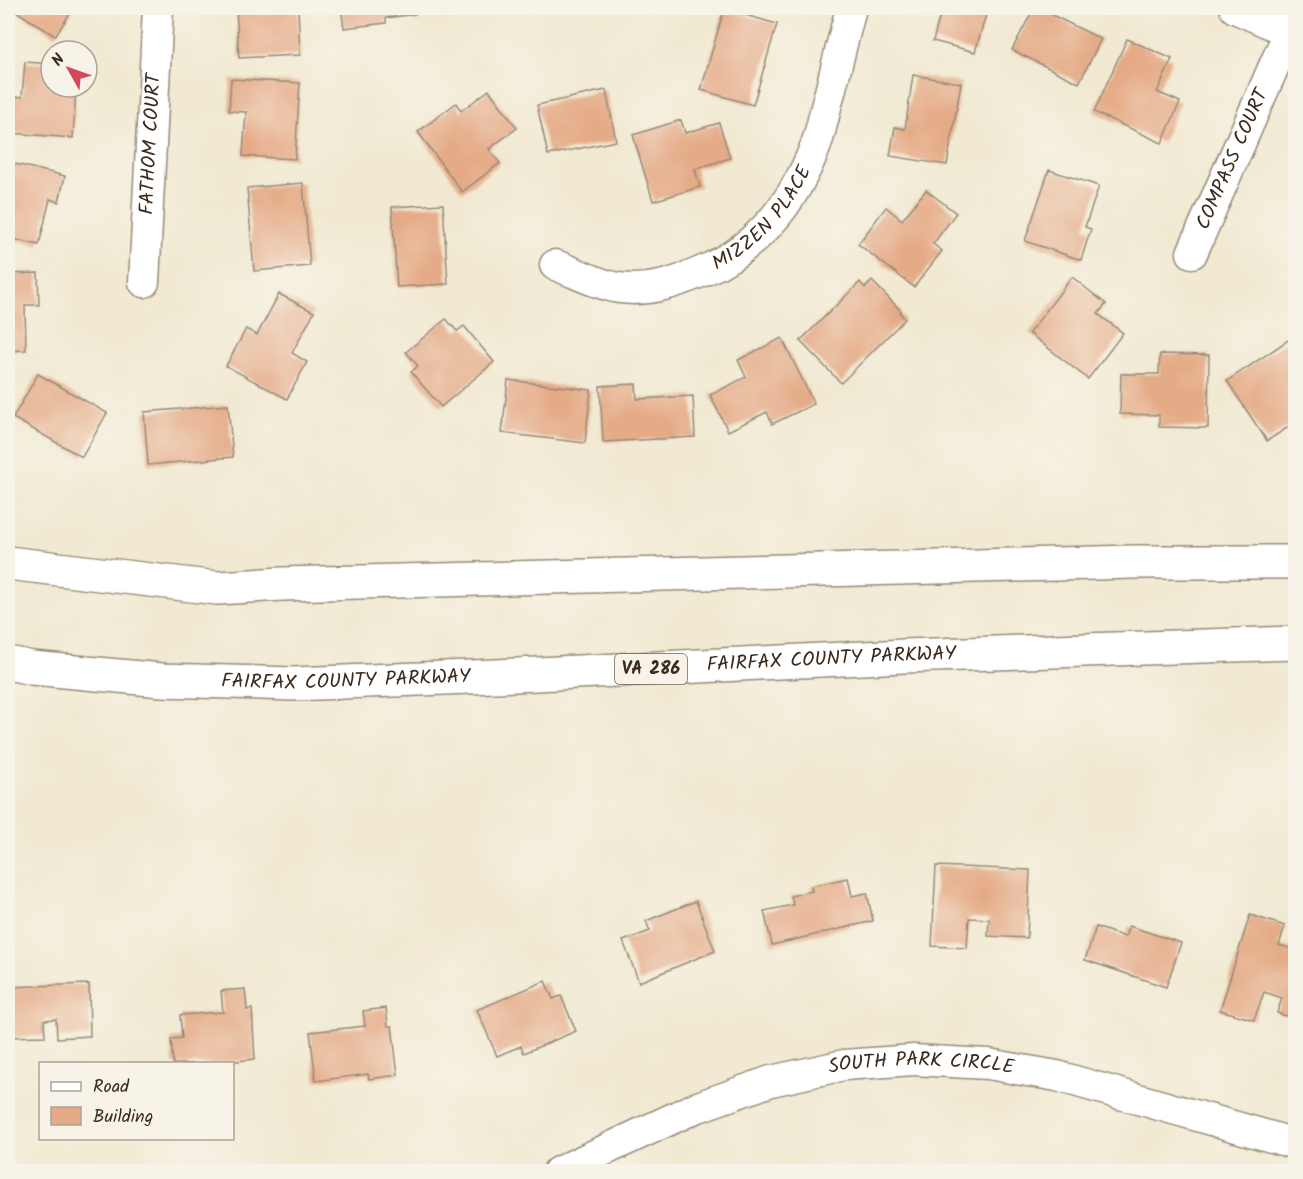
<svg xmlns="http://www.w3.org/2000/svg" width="1303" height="1179" viewBox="0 0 1303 1179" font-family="Kalam,sans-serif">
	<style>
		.building { fill: #e5ab87 }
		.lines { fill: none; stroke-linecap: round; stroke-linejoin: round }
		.minor-casing { stroke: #968a78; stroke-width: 33 }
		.trunk-casing { stroke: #968a78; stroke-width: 36 }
		.minor { stroke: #fff; stroke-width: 30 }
		.trunk { stroke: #fff; stroke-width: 33 }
		.labels { text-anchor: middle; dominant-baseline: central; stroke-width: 4.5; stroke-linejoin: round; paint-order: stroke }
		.shield { fill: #f7f3e8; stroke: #73665b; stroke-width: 1.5 }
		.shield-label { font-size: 18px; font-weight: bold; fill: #3b2a1e }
		.street-label { font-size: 20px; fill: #3b2a1e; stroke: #f7f3e8 }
	</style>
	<rect width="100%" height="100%" fill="#f7f3e8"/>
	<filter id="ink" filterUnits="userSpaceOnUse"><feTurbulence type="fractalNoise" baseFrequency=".0167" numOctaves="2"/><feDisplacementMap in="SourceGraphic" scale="12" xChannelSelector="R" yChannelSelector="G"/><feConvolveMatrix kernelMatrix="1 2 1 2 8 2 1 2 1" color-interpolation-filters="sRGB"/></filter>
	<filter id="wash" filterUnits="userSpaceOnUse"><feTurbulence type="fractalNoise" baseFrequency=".008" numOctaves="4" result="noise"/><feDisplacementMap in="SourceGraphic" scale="24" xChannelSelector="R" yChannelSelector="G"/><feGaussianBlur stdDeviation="1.35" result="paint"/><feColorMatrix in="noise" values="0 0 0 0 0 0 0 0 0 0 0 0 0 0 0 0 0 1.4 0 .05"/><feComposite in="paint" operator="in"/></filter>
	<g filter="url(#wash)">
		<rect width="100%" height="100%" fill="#f1e9d1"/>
		<g id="blocks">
			<g class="building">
				<path d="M 11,8 L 74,8 L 55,36 Z"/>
				<path d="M 236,8 L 298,8 L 300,55 L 239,58 Z"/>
				<path d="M 341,8 L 414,8 L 415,14 L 386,18 L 386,23 L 344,28 Z"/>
				<path d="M 438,8 L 505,8 L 505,9 L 439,17 Z"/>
				<path d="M 942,8 L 988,8 L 975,52 L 933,41 Z"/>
				<path d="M 1034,8 L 1038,8 L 1101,39 L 1079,83 L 1012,50 Z"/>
				<path d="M 724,9 L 777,24 L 753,105 L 701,90 Z"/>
				<path d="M 1127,39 L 1172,59 L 1157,92 L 1180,102 L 1162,143 L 1094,112 Z"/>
				<path d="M 25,62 L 51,64 L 51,87 L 76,87 L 73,138 L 10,133 L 13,97 L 22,97 Z"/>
				<path d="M 913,75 L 961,83 L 947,165 L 890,156 L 895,127 L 905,129 Z"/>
				<path d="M 231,79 L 300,83 L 295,159 L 243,156 L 246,112 L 229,111 Z"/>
				<path d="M 489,90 L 517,128 L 489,149 L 500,163 L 462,192 L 418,132 L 456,103 L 461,111 Z"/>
				<path d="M 606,90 L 616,141 L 548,155 L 537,105 Z"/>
				<path d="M 681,120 L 685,133 L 719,123 L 730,158 L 695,169 L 700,187 L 653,201 L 633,135 Z"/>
				<path d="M 11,163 L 65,176 L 59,202 L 50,199 L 39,245 L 8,238 L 8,178 Z"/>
				<path d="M 1049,170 L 1099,186 L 1085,227 L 1091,229 L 1081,260 L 1025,241 Z"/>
				<path d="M 303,183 L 310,266 L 254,271 L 247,188 Z"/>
				<path d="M 926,190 L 956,213 L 933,244 L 942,251 L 914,287 L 858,244 L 886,207 L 902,220 Z"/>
				<path d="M 443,204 L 448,284 L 397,287 L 392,207 Z"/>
				<path d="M 38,273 L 39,305 L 25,305 L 26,350 L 8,351 L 8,274 Z"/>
				<path d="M 1072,277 L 1106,304 L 1098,314 L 1123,333 L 1088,379 L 1029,333 Z"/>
				<path d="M 872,281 L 901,311 L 900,313 L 905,319 L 841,383 L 800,341 L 860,282 L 865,288 Z"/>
				<path d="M 279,294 L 314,312 L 292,353 L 307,362 L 287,399 L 226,366 L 246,329 L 257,335 Z"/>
				<path d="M 446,319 L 457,331 L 464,326 L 494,362 L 441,407 L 411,372 L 418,366 L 406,352 Z"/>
				<path d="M 1296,335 L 1296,422 L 1267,441 L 1227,381 Z"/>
				<path d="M 782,338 L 814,404 L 772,424 L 767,412 L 728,431 L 710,395 L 746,377 L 738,360 Z"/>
				<path d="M 1160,354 L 1209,355 L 1208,428 L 1159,427 L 1159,415 L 1120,414 L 1121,374 L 1159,374 Z"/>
				<path d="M 38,374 L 107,413 L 82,457 L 13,418 Z"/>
				<path d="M 508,380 L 591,390 L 585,443 L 502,433 Z"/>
				<path d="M 636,384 L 637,399 L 693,396 L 695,437 L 603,442 L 600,386 Z"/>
				<path d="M 228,405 L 233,457 L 148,465 L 144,412 Z"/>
				<path d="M 936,866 L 1030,870 L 1027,938 L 988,936 L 989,919 L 969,918 L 967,948 L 932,946 Z"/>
				<path d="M 848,878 L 852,896 L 867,893 L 873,921 L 772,945 L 764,911 L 793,905 L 791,896 L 812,891 L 811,886 Z"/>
				<path d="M 696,901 L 715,951 L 639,982 L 623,941 L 650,931 L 646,921 Z"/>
				<path d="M 1250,915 L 1285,926 L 1279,945 L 1296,950 L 1296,1019 L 1277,1013 L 1282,998 L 1264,992 L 1254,1020 L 1220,1010 Z"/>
				<path d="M 1129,926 L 1181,943 L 1166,987 L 1085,960 L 1096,927 L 1125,937 Z"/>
				<path d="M 545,981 L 553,999 L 561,996 L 576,1031 L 524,1053 L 521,1046 L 497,1056 L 477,1010 Z"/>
				<path d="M 89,984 L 90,1036 L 57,1038 L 56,1019 L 44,1020 L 45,1036 L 8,1037 L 8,987 Z"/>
				<path d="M 245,989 L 247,1010 L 252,1009 L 255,1059 L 227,1062 L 227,1064 L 173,1064 L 171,1039 L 182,1038 L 180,1015 L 223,1012 L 221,991 Z"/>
				<path d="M 386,1008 L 388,1026 L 392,1026 L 398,1075 L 369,1079 L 368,1074 L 316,1081 L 310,1032 L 365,1026 L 363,1011 Z"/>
			</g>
		</g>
	</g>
	<g filter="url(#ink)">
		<use href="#blocks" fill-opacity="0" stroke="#968a78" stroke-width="1.5"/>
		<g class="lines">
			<g class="minor-casing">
				<g id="minor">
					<path d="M 1235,8 L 1296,35"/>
					<path id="s1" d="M 1192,253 L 1289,32"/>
					<path id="s2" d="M 555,265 C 575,272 598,285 619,288 C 649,292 676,283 703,271 C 760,246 794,202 816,145 C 822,128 825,109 830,92 C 837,64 844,36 851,8"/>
					<path id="s3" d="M 144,282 L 158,8"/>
					<path id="s4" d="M 558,1172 L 695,1108 L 771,1081 L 844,1065 L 913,1060 L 988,1064 L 1057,1076 L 1296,1144"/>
				</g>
			</g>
			<g class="trunk-casing">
				<g id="trunk">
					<path d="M 8,563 L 217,588 L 282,584 L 1133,562 L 1296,562"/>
					<path id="s5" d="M 8,663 L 32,668 L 162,680 L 293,684 L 495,676 L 904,656 L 1296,643"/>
				</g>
			</g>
			<use href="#minor" class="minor"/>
			<use href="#trunk" class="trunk"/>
		</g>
	</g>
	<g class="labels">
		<rect class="shield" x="615" y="654" width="72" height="30" rx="4.5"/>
		<g class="shield-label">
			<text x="651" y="669">VA 286</text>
		</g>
		<g class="street-label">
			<text stroke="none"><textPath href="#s3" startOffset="138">FATHOM COURT</textPath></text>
			<text stroke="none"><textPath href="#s1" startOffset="102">COMPASS COURT</textPath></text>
			<text stroke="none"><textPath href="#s2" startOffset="236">MIZZEN PLACE</textPath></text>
			<text stroke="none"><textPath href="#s5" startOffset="825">FAIRFAX COUNTY PARKWAY</textPath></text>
			<text stroke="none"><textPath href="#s5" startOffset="339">FAIRFAX COUNTY PARKWAY</textPath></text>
			<text stroke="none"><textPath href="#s4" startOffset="384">SOUTH PARK CIRCLE</textPath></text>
		</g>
	</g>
	<rect width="1303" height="1179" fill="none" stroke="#f7f3e8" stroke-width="30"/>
	<rect x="39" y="1062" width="195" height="78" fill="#f7f3e8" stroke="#aca397" stroke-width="1.5"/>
	<rect x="51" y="1082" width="30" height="9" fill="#ffffff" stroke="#aca397" stroke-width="1.5"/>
	<text x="93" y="1092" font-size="18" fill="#3b2a1e">Road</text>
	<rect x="51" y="1107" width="30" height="18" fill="#e5ab87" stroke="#aca397" stroke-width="1.5"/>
	<text x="93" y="1122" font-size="18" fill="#3b2a1e">Building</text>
	<g transform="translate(69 69) rotate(310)"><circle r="28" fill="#f7f3e8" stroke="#aca397" stroke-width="1.5"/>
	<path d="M0-4.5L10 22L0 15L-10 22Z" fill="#d1495b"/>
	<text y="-9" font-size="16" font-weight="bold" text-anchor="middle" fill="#3b2a1e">N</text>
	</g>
</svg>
